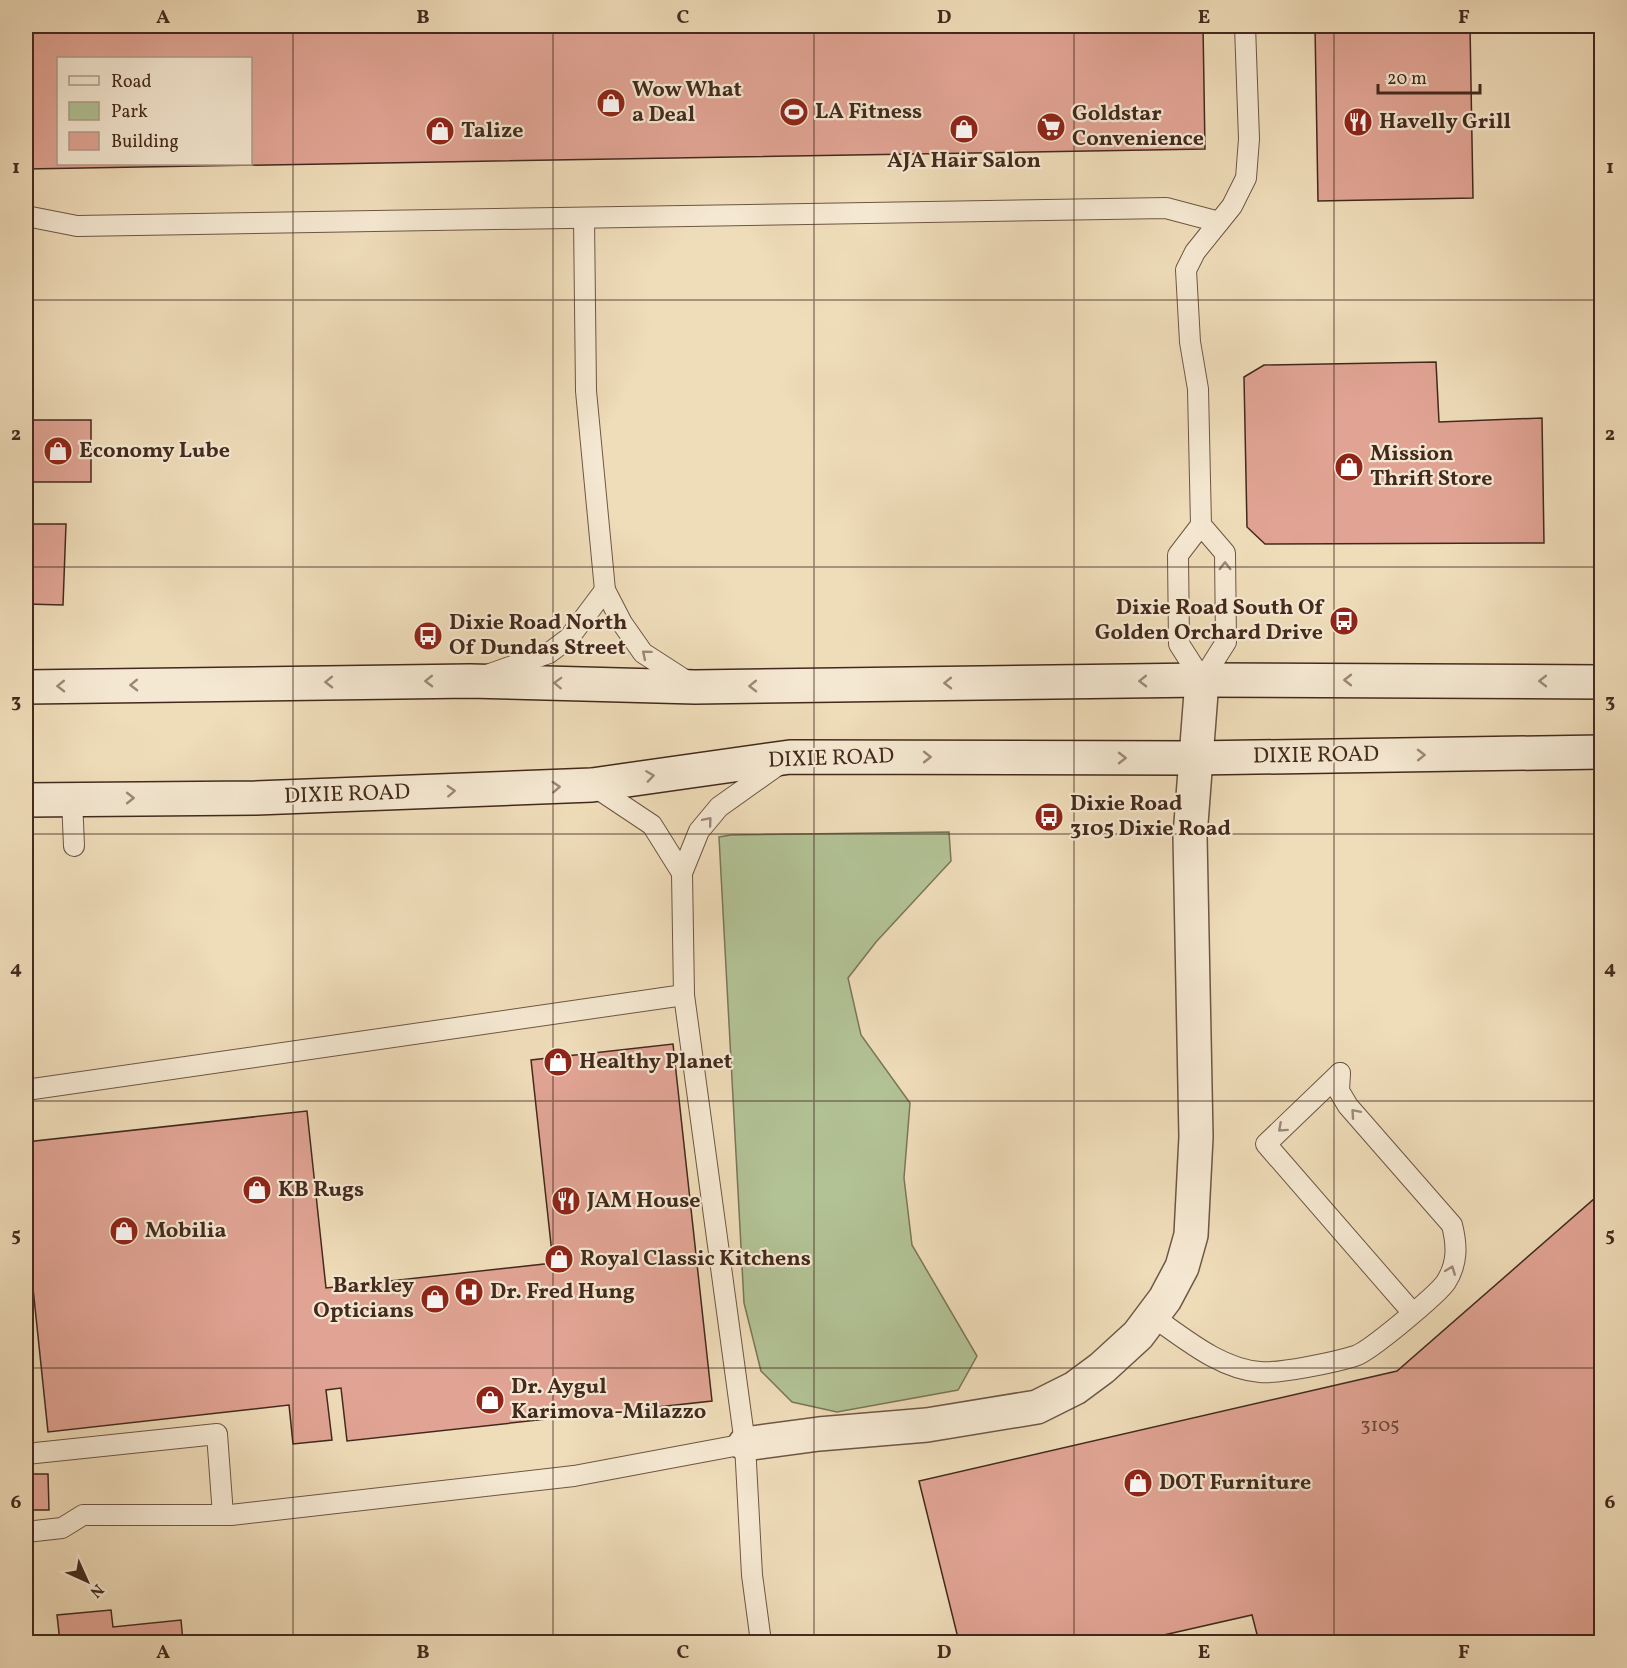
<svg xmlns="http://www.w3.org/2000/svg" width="1627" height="1668" viewBox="0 0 1627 1668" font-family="Vollkorn,serif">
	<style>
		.green { fill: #b2c295; stroke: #7a7659; stroke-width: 1.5 }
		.building { fill: #e1a494; stroke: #43291d; stroke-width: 1.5; fill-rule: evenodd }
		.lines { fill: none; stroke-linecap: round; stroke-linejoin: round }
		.lane-casing { stroke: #6e5644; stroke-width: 22 }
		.street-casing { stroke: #6e5644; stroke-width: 36 }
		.secondary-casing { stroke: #43291d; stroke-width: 36 }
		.lane { stroke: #f5e8d2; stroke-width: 20 }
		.street { stroke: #f5e8d2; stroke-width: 33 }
		.secondary { stroke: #f5e8d2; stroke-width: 33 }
		.oneway { stroke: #9c8878 }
		.grid { fill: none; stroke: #43291d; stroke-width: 1.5; stroke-opacity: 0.55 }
		.labels { text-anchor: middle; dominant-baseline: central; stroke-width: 4.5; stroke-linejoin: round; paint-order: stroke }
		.number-label { font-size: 20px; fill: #6a483b }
		.poi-label { font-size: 22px; font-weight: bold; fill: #43291d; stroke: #f5e8d2; text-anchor: start }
		.street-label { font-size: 22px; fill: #43291d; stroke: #f5e8d2 }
		.neatline { fill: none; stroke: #43291d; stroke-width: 2 }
		.grid-label { font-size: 20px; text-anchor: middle; font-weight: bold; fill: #43291d }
	</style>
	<rect width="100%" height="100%" fill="#efdcb9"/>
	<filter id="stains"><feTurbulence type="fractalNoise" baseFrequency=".00333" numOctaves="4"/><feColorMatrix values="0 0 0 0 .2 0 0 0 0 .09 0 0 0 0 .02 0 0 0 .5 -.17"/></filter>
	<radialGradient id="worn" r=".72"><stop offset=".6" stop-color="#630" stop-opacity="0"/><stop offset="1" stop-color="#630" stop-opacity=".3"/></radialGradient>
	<path class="green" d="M 949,832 L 951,861 L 876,942 L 848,978 L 861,1035 L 910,1103 L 904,1178 L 912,1245 L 977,1356 L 958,1390 L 837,1412 L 792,1402 L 761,1371 L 744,1303 L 719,837 L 731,835 Z"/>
	<g class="building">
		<path d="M 26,26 L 1203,26 L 1205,149 L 26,169 ZM 58,58 L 250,58 L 250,164 L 58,164 Z"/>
		<path d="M 1315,26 L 1470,26 L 1473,198 L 1318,201 Z"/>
		<path d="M 1436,362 L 1439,422 L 1542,418 L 1544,543 L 1265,544 L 1247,527 L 1244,377 L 1264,365 Z"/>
		<rect x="26" y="420" width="65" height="62"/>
		<path d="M 26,524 L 66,524 L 63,605 L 26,604 Z"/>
		<path d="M 673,1044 L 712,1401 L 347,1441 L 341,1388 L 326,1390 L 332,1440 L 293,1444 L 289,1405 L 48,1432 L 26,1221 L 26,1142 L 307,1111 L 326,1288 L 553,1263 L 531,1060 Z"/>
		<path d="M 1602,1192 L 1602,1642 L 1259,1642 L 1252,1615 L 1133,1642 L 959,1642 L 919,1481 L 1397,1371 Z"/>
		<path d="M 26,1474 L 48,1474 L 49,1510 L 26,1510 Z"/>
		<path d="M 111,1610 L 113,1627 L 181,1620 L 183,1642 L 60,1642 L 57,1615 Z"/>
	</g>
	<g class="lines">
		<g class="lane-casing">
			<g id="lane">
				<path d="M 26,216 L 77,226 L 1166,208 L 1219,222"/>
				<path d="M 584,218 L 586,391 L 605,590 L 622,623 L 643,653 L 691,684"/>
				<path d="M 1201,525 L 1225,553 L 1226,642 L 1202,680 L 1179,644 L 1178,555 L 1201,525 L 1198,389 L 1190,342 L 1186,270 L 1195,252 L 1232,206 L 1246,178 L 1249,139 L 1245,26"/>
				<path d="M 487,675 L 549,653 L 569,638 L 605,590"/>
				<path d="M 592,785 L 652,825 L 682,873"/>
				<path d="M 72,799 L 74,846"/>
				<path d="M 1340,1073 L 1266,1144 L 1412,1312"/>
				<path d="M 26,1090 L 684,995"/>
				<path d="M 1152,1316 C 1184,1338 1220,1369 1260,1372 C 1279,1374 1336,1362 1355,1356 C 1369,1352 1438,1294 1446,1282 C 1458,1263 1457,1245 1452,1225 L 1348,1106 L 1339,1091 L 1340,1073"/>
				<path d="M 26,1454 L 217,1434 L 223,1515"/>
				<path d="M 26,1532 L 62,1528 L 83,1515 L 231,1515 L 574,1476 L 745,1444"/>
				<path d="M 761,1642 L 752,1575 L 745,1444 L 684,995 L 682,873 L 699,831 L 719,807 L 781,763"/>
			</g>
		</g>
		<g class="street-casing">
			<path id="street" d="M 745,1444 L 819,1434 L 927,1425 L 1037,1407 L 1075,1388 L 1102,1368 L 1138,1335 L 1165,1299 L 1182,1267 L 1191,1235 L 1196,1137 L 1190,836 L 1202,680"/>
		</g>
		<g class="secondary-casing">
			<g id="secondary">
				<path d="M 26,687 L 470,681 L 695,687 L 1202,680 L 1602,682"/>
				<path d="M 26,800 L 256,798 L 592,785 L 790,757 L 1195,758 L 1602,752"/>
			</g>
		</g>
		<use href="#lane" class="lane"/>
		<use href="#street" class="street"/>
		<use href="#secondary" class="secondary"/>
	</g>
	<defs><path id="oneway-chevron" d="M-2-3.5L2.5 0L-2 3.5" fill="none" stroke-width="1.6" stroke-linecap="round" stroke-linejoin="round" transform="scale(1.5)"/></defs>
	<g class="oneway">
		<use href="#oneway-chevron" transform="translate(1225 566) rotate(-90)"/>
		<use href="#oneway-chevron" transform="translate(646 654) rotate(-140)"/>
		<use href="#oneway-chevron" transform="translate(1348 680) rotate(-180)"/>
		<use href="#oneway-chevron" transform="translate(429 681) rotate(179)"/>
		<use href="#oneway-chevron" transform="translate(1143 681) rotate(179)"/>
		<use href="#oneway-chevron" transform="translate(1543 681) rotate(-180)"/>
		<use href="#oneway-chevron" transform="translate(329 682) rotate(179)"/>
		<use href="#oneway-chevron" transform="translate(558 683) rotate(-178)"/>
		<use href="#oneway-chevron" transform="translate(948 683) rotate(179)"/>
		<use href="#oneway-chevron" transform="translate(134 685) rotate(179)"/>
		<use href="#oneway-chevron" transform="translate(61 686) rotate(179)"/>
		<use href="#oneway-chevron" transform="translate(753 686) rotate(179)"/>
		<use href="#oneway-chevron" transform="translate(1421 755) rotate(-1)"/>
		<use href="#oneway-chevron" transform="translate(927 757)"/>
		<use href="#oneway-chevron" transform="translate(1122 758)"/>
		<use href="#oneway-chevron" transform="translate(650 776) rotate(-8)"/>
		<use href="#oneway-chevron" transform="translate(556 787) rotate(-3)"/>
		<use href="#oneway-chevron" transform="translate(451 791) rotate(-3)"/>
		<use href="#oneway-chevron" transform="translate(130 798)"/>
		<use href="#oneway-chevron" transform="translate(708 821) rotate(-50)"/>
		<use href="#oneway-chevron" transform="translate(1355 1113) rotate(-131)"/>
		<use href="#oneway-chevron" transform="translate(1282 1128) rotate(138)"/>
		<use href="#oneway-chevron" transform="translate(1451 1270) rotate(-69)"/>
	</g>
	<path class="grid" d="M 293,26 L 293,1642M 553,26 L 553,1642M 814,26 L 814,1642M 1074,26 L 1074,1642M 1334,26 L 1334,1642M 26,300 L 1602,300M 26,567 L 1602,567M 26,834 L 1602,834M 26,1101 L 1602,1101M 26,1368 L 1602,1368"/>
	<defs>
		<g id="shop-disc" transform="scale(1.5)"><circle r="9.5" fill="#8f2418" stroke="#f5e8d2"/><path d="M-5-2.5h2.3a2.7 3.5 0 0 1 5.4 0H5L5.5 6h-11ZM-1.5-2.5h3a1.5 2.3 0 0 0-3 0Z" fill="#fff"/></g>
		<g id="stadium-disc" transform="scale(1.5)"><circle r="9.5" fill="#8f2418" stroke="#f5e8d2"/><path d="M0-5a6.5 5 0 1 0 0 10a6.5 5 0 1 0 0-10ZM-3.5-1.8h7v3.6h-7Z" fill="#fff"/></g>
		<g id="restaurant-disc" transform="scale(1.5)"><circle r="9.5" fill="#8f2418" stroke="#f5e8d2"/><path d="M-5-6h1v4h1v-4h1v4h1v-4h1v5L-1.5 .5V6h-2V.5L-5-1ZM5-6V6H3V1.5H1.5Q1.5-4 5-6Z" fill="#fff"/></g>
		<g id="supermarket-disc" transform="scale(1.5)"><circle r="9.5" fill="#8f2418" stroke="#f5e8d2"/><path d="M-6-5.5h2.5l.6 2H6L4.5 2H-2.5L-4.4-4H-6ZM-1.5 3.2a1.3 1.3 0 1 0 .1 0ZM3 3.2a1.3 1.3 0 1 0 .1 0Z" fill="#fff"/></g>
		<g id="bus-disc" transform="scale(1.5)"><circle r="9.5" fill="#8f2418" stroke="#f5e8d2"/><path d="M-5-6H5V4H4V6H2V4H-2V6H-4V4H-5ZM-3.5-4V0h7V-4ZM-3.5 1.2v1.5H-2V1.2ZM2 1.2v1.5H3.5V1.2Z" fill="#fff"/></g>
		<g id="hospital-disc" transform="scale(1.5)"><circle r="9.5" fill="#8f2418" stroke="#f5e8d2"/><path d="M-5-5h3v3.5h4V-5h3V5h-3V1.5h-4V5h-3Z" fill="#fff"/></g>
	</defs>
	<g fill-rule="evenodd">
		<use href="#shop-disc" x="611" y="103"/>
		<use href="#stadium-disc" x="794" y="112"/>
		<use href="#restaurant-disc" x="1358" y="122"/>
		<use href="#supermarket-disc" x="1051" y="127"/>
		<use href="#shop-disc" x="964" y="129"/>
		<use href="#shop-disc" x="440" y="131"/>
		<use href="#shop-disc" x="58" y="451"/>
		<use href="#shop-disc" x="1349" y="467"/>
		<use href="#bus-disc" x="1344" y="621"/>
		<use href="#bus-disc" x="428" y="636"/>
		<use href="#bus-disc" x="1049" y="817"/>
		<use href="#shop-disc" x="558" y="1062"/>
		<use href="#shop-disc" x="257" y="1190"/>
		<use href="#restaurant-disc" x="566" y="1201"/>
		<use href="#shop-disc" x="124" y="1231"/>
		<use href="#shop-disc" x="559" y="1259"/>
		<use href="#hospital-disc" x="469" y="1292"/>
		<use href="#shop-disc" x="435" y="1299"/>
		<use href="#shop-disc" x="490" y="1400"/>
		<use href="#shop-disc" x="1138" y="1483"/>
	</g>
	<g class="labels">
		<g class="number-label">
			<text x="1380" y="1426">3105</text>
		</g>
		<g class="poi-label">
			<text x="632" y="90">Wow What<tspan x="632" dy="25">a Deal</tspan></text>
			<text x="815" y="112">LA Fitness</text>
			<text x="1072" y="114">Goldstar<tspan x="1072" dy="25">Convenience</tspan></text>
			<text x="1379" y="122">Havelly Grill</text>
			<text x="461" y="131">Talize</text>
			<text x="964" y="161" text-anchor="middle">AJA Hair Salon</text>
			<text x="79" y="451">Economy Lube</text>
			<text x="1370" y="454">Mission<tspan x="1370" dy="25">Thrift Store</tspan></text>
			<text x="1323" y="608" text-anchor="end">Dixie Road South Of<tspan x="1323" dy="25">Golden Orchard Drive</tspan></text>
			<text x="449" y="623">Dixie Road North<tspan x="449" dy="25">Of Dundas Street</tspan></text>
			<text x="1070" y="804">Dixie Road<tspan x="1070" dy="25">3105 Dixie Road</tspan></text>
			<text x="579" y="1062">Healthy Planet</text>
			<text x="278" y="1190">KB Rugs</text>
			<text x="587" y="1201">JAM House</text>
			<text x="145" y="1231">Mobilia</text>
			<text x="580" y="1259">Royal Classic Kitchens</text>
			<text x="414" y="1286" text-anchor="end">Barkley<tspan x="414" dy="25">Opticians</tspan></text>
			<text x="490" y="1292">Dr. Fred Hung</text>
			<text x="511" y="1387">Dr. Aygul<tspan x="511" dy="25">Karimova-Milazzo</tspan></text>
			<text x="1159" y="1483">DOT Furniture</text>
		</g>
		<g class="street-label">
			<text transform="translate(1316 756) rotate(-1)">DIXIE ROAD</text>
			<text transform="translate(831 759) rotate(-2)">DIXIE ROAD</text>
			<text transform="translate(347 795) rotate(-2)">DIXIE ROAD</text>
		</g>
	</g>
	<rect width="1627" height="1668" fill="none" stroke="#efdcb9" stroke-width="66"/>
	<rect x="57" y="57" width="195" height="108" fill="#f5e8d2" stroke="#ae9c8a" stroke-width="1.5"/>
	<rect x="69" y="76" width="30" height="9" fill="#f5e8d2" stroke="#ae9c8a" stroke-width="1.5"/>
	<text x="111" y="87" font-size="18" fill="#43291d">Road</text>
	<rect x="69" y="102" width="30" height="18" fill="#b2c295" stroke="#ae9c8a" stroke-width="1.5"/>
	<text x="111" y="117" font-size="18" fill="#43291d">Park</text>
	<rect x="69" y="132" width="30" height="18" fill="#e1a494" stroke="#ae9c8a" stroke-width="1.5"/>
	<text x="111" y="147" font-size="18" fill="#43291d">Building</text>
	<g transform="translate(87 1581) rotate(135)" stroke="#f5e8d2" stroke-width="4.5" paint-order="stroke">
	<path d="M0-4.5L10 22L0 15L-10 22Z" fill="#43291d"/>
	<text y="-9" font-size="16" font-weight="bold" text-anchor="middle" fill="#43291d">N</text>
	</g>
	<path d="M1378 84v9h102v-9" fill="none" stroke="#43291d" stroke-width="3"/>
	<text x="1387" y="84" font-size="18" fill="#43291d" stroke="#f5e8d2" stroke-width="4.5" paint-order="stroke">20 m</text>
	<rect x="33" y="33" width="1561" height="1602" class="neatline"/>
	<g class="grid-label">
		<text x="163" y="23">A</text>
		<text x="423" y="23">B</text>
		<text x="683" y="23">C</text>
		<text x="944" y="23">D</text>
		<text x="1204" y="23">E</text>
		<text x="1464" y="23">F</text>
		<text x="16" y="173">1</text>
		<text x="1610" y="173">1</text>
		<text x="16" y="440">2</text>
		<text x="1610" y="440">2</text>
		<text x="16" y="707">3</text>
		<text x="1610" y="707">3</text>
		<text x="16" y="974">4</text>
		<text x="1610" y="974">4</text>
		<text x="16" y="1241">5</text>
		<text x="1610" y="1241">5</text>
		<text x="16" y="1508">6</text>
		<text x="1610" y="1508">6</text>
		<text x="163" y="1658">A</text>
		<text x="423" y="1658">B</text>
		<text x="683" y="1658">C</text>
		<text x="944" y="1658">D</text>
		<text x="1204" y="1658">E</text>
		<text x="1464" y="1658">F</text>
	</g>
	<rect width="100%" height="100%" filter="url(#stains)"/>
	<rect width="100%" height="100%" fill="url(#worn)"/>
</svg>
